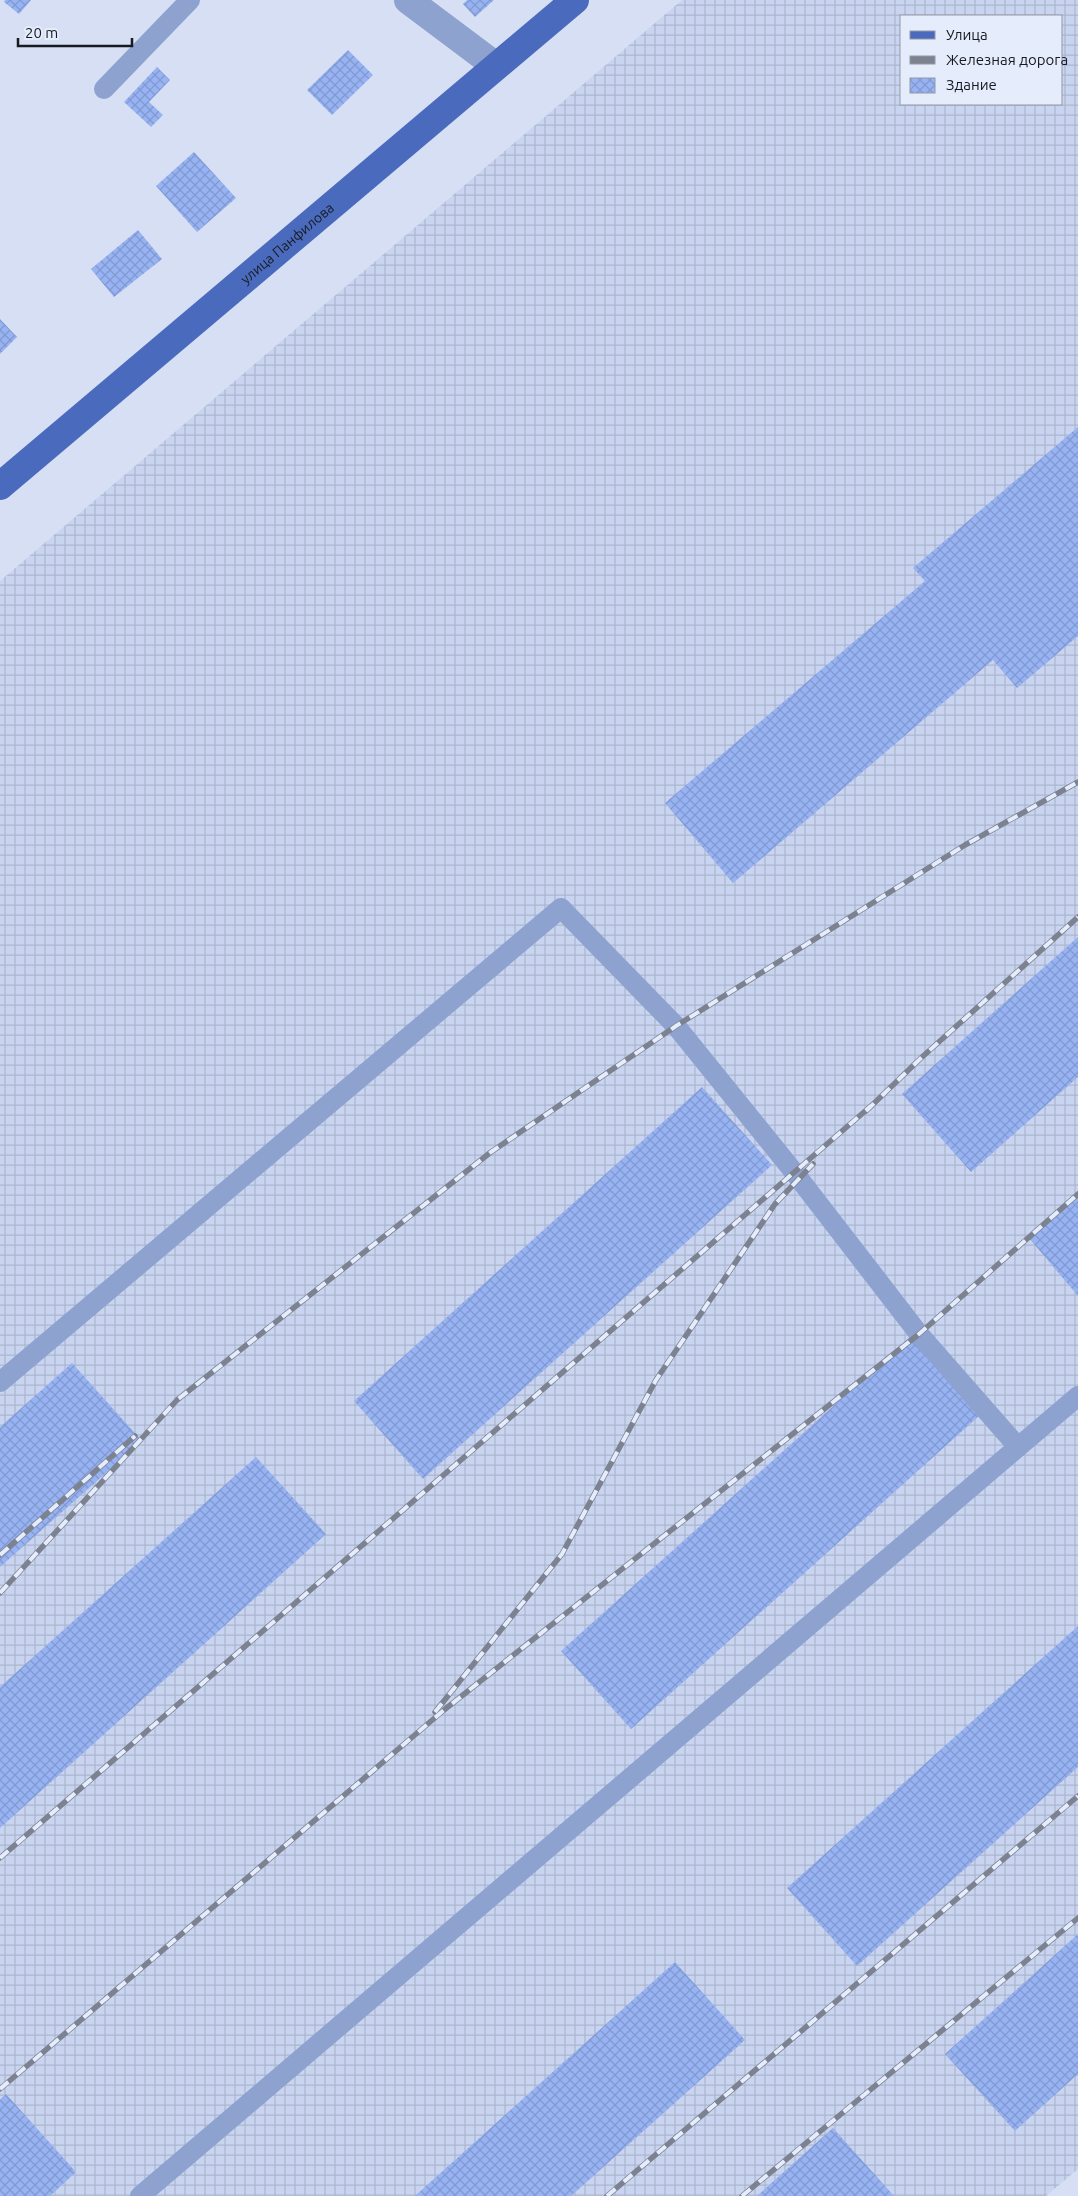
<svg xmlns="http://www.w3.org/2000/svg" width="1078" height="2196" viewBox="0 0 1078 2196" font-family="Ubuntu,sans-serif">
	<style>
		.industrial { fill: url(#industrial-grid); fill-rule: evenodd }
		.building { fill: url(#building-cross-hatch) }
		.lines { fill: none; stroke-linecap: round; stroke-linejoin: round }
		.service { stroke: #8da2cf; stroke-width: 20 }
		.minor { stroke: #8da2cf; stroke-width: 28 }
		.primary { stroke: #4a6bbd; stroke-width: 28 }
		.rail-casing { stroke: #7c8290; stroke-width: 5.5 }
		.rail { stroke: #e5ecfc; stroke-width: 4; stroke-dasharray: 11; stroke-linecap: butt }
		.labels { text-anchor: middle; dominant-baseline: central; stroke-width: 4.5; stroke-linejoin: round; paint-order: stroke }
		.street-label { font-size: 14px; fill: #171a21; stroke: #e5ecfc }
	</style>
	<defs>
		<pattern id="industrial-grid" width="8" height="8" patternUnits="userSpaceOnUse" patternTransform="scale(1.25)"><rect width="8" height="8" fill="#c9d5f0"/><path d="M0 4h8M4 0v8" fill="none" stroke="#acb6ce"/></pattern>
		<pattern id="building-cross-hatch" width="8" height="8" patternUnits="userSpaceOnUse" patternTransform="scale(1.25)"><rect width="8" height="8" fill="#97b3f3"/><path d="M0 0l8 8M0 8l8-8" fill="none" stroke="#8199d0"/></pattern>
	</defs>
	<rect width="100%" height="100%" fill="#d6dff3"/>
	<path class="industrial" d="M 682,0 L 1078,0 L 1078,2169 L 1046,2196 L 0,2196 L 0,581 ZM 902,16 L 1062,16 L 1062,104 L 902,104 Z"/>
	<g class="building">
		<path d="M 5,0 L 31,0 L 19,14 L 4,2 Z"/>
		<path d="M 467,0 L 494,0 L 475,17 L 463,4 Z"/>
		<path d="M 348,50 L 373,75 L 332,115 L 307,90 Z"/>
		<path d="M 157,67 L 170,80 L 149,102 L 163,115 L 151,127 L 124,102 Z"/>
		<path d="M 194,152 L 236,198 L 197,232 L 156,186 Z"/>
		<path d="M 138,230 L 162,259 L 114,297 L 91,269 Z"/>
		<path d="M 0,319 L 17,337 L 0,354 Z"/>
		<path d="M 1078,427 L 1078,636 L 1017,688 L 993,660 L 733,883 L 665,803 L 925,581 L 913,568 Z"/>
		<path d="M 1078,937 L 1078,1077 L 971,1172 L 902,1094 Z"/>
		<path d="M 702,1087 L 772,1165 L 423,1479 L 354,1401 Z"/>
		<path d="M 1078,1196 L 1078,1296 L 1029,1238 Z"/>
		<path d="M 910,1337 L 980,1415 L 631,1729 L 561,1651 Z"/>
		<path d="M 72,1363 L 142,1441 L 0,1567 L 0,1427 Z"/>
		<path d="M 256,1457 L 326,1534 L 0,1828 L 0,1687 Z"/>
		<path d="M 1078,1626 L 1078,1767 L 857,1966 L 787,1888 Z"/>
		<path d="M 1078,1934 L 1078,2074 L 1015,2131 L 945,2054 Z"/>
		<path d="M 675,1962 L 745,2040 L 571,2196 L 415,2196 Z"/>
		<path d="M 6,2094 L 76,2172 L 50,2196 L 0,2196 L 0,2100 Z"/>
		<path d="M 833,2128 L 894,2196 L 757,2196 Z"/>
	</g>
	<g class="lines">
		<g class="service">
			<path d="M 104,89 L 190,0"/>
			<path d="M 0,1382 L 561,908 L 676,1026 L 794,1172 L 919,1334 L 1018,1447"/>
			<path d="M 140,2196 L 1078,1396"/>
		</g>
		<path class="minor" d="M 408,0 L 496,66"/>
		<path class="primary" id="s1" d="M 0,486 L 575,0"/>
		<g class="rail-casing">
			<g id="rail">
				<path d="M 866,1111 L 921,1058 L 1078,917"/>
				<path d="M 0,1555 L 135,1436"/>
				<path d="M 0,1593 L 177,1400 L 491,1152 L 676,1026 L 965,845 L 1078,782"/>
				<path d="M 435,1712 L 562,1554 L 656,1380 L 775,1204 L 813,1164"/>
				<path d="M 0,1858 L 871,1106"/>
				<path d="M 0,2089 L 444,1710 L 919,1334 L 1078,1194"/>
				<path d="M 607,2196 L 1078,1796"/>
				<path d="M 742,2196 L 1078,1918"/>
			</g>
		</g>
		<use href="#rail" class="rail"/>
	</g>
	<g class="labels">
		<g class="street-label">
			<text stroke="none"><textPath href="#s1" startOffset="376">улица Панфилова</textPath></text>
		</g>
	</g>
	<rect x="900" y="15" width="162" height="90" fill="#e5ecfc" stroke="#9398a4"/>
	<rect x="910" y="31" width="25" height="8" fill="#4a6bbd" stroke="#9398a4"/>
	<text x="946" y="40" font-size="15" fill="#171a21">Улица</text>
	<rect x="910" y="56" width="25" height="8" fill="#7c8290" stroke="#9398a4"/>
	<text x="946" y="65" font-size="15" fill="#171a21">Железная дорога</text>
	<rect x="910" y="78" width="25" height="15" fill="url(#building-cross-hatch)" stroke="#9398a4"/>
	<text x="946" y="90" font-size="15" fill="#171a21">Здание</text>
	<path d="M18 38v8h114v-8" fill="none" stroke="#171a21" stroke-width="2.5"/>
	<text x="25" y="38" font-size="15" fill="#171a21" stroke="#e5ecfc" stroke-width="4" paint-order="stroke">20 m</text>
</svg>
